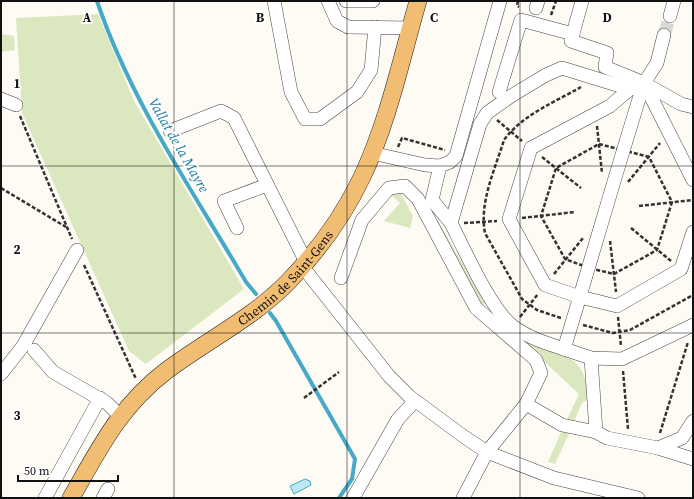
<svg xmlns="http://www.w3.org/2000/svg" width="694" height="499" viewBox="0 0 694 499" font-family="'Source Serif 4',serif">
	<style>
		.green { fill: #dbe8bf }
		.water { fill: #bce8f4; stroke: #46a9c7 }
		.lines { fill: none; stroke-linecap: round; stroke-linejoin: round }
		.stream { stroke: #46a9c7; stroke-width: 4 }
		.minor-tunnel { stroke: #dad8d3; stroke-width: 13; stroke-dasharray: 13 6; stroke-linecap: butt }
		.minor-casing { stroke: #444; stroke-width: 14 }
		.major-casing { stroke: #222; stroke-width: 18 }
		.path { stroke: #333; stroke-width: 2.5; stroke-dasharray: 4 2; stroke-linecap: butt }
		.minor { stroke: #fff; stroke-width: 13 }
		.major { stroke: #f1bd72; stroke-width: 17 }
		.grid { fill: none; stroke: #111; stroke-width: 1; stroke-opacity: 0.55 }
		.labels { text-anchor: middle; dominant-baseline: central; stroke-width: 4; stroke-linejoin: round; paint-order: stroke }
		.street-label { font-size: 13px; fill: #111; stroke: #fff }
		.water-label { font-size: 14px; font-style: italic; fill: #1f7b9e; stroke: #fff }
		.grid-label { font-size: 13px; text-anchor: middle; font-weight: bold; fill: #111; stroke: #fff; stroke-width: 4; stroke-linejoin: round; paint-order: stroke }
	</style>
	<rect width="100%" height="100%" fill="#fefbf5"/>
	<g class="green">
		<path d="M 98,14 L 134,101 L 244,289 L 146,364 L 129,351 L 22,113 L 16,18 Z"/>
		<path d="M 1,34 L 14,36 L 15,50 L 1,52 Z"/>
		<path d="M 397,193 L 401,194 L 413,216 L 410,228 L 384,221 L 400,203 L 391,195 Z"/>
		<path d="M 437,219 L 485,303 L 482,305 L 435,220 Z"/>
		<path d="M 524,343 C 560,355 589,353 587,400 L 582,403 L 574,422 L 567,419 L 579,394 Z"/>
		<path d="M 562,430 L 569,434 L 555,464 L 548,462 Z"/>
	</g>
	<path class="water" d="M 305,479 L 310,481 L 311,485 L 294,494 L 290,486 Z"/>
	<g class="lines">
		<g class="stream">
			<path d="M 97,1 C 131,102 193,191 246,282 L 256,294"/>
			<path d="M 270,313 L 276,321 L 355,459 L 352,479 L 339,498"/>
		</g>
		<path class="minor-tunnel" d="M 664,35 L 670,16"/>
		<g class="minor-casing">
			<g id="minor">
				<path d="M 274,1 L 291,92 L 305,119 L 320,119 L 357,92 L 371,70 L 375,27"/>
				<path d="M 328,1 L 337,21 L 348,27 L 410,28"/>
				<path d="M 346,1 L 373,1"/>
				<path d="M 582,1 L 571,41 L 607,53 L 605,67 L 644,83 L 681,104 L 693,107"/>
				<path d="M 536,8 L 538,1"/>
				<path d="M 670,16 L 674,1"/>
				<path d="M 664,35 L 657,63 L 644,83 L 693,180"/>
				<path d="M 499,92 L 521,20 L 573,34"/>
				<path d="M 1,99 L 16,105"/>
				<path d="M 170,131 L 221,111 L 234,118 L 306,262"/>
				<path d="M 372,153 L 425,165 L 440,166"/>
				<path d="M 451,223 L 432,200 L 440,166 L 450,162 L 456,156 L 500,1"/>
				<path d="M 237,228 L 224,201 L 267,185"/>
				<path d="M 693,232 L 681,269 L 617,306 L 580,297 L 545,285 L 509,219 L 531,148 L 610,106 L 630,89 L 644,83 C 616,172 591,261 564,349 L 591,358 L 622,359 L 693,325"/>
				<path d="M 302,266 L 389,376 L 409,396 L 463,436 L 487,452 L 554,478 L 638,498"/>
				<path d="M 341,278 L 362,220 L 389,188 L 405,186 L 418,199 L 476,308 L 536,360 L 541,373 L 526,404 L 487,452 L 463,498"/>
				<path d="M 564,349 C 546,343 529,338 514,327 C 492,312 464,249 451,223 L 480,124 L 487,113 L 511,96 L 546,75 L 562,68 L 630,89"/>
				<path d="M 34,350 L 53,372 L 107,403 L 120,416"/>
				<path d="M 591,358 L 596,432 L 607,438 L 658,448 L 682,438 L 693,421"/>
				<path d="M 1,374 L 23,346 L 77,250"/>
				<path d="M 526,404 L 562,425 L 596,432"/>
				<path d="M 658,448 L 693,459"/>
				<path d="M 45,498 L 100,398"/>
				<path d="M 103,498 L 108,489"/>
				<path d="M 353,498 L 398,419 L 415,401"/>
			</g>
		</g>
		<g class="major-casing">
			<g id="major">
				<path id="s1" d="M 71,498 C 99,449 120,406 166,371 C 206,341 253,318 288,282 C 317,252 344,215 362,177 C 388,122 401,60 418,1"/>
			</g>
		</g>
		<g class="path">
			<path d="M 518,1 L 517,6 L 519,7"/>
			<path d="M 551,15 L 556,1"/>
			<path d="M 20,116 L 72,239"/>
			<path d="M 497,120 L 522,141"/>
			<path d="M 597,126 L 602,173"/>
			<path d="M 599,144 L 649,157 L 672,202 L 657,250 L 614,274 L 589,268 L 565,259 L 541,216 L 556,168 Z"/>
			<path d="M 398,147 L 402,138 L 445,150"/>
			<path d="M 542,157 L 581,188"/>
			<path d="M 628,182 L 660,143"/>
			<path d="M 1,188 L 66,227"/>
			<path d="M 639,206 L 693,200"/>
			<path d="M 522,218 L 575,212"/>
			<path d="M 464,223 L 497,221"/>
			<path d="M 631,228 L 671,261"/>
			<path d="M 610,241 L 616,292"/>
			<path d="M 84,265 L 136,379"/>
			<path d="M 554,274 L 583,238"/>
			<path d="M 520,317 L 538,294"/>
			<path d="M 618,317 L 621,346"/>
			<path d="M 561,318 L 537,310 L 522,299 L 485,233 C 479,203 495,169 504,140 C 522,115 555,102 581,87"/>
			<path d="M 583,325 L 613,333 L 630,330 L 693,295"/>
			<path d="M 623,371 L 628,429"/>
			<path d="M 304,398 L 339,372"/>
			<path d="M 660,433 L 688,342"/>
		</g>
		<use href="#minor" class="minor"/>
		<use href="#major" class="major"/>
	</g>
	<path class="grid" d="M 174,1 L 174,498M 347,1 L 347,498M 520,1 L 520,498M 1,166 L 693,166M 1,333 L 693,333"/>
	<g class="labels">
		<g class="street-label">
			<text stroke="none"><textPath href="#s1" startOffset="312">Chemin de Saint-Gens</textPath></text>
		</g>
		<g class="water-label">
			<text transform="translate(179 145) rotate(60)">Vallat de la Mayre</text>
		</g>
	</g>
	<g class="grid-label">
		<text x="87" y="22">A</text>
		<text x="260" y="22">B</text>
		<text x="434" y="22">C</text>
		<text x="607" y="22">D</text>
		<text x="17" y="88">1</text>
		<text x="17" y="254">2</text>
		<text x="17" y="420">3</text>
	</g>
	<rect width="694" height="499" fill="none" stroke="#111111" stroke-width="4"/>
	<path d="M18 475v6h100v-6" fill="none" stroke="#111111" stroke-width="2"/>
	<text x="24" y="475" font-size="12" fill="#111111" stroke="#ffffff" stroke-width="3" paint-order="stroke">50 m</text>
</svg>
